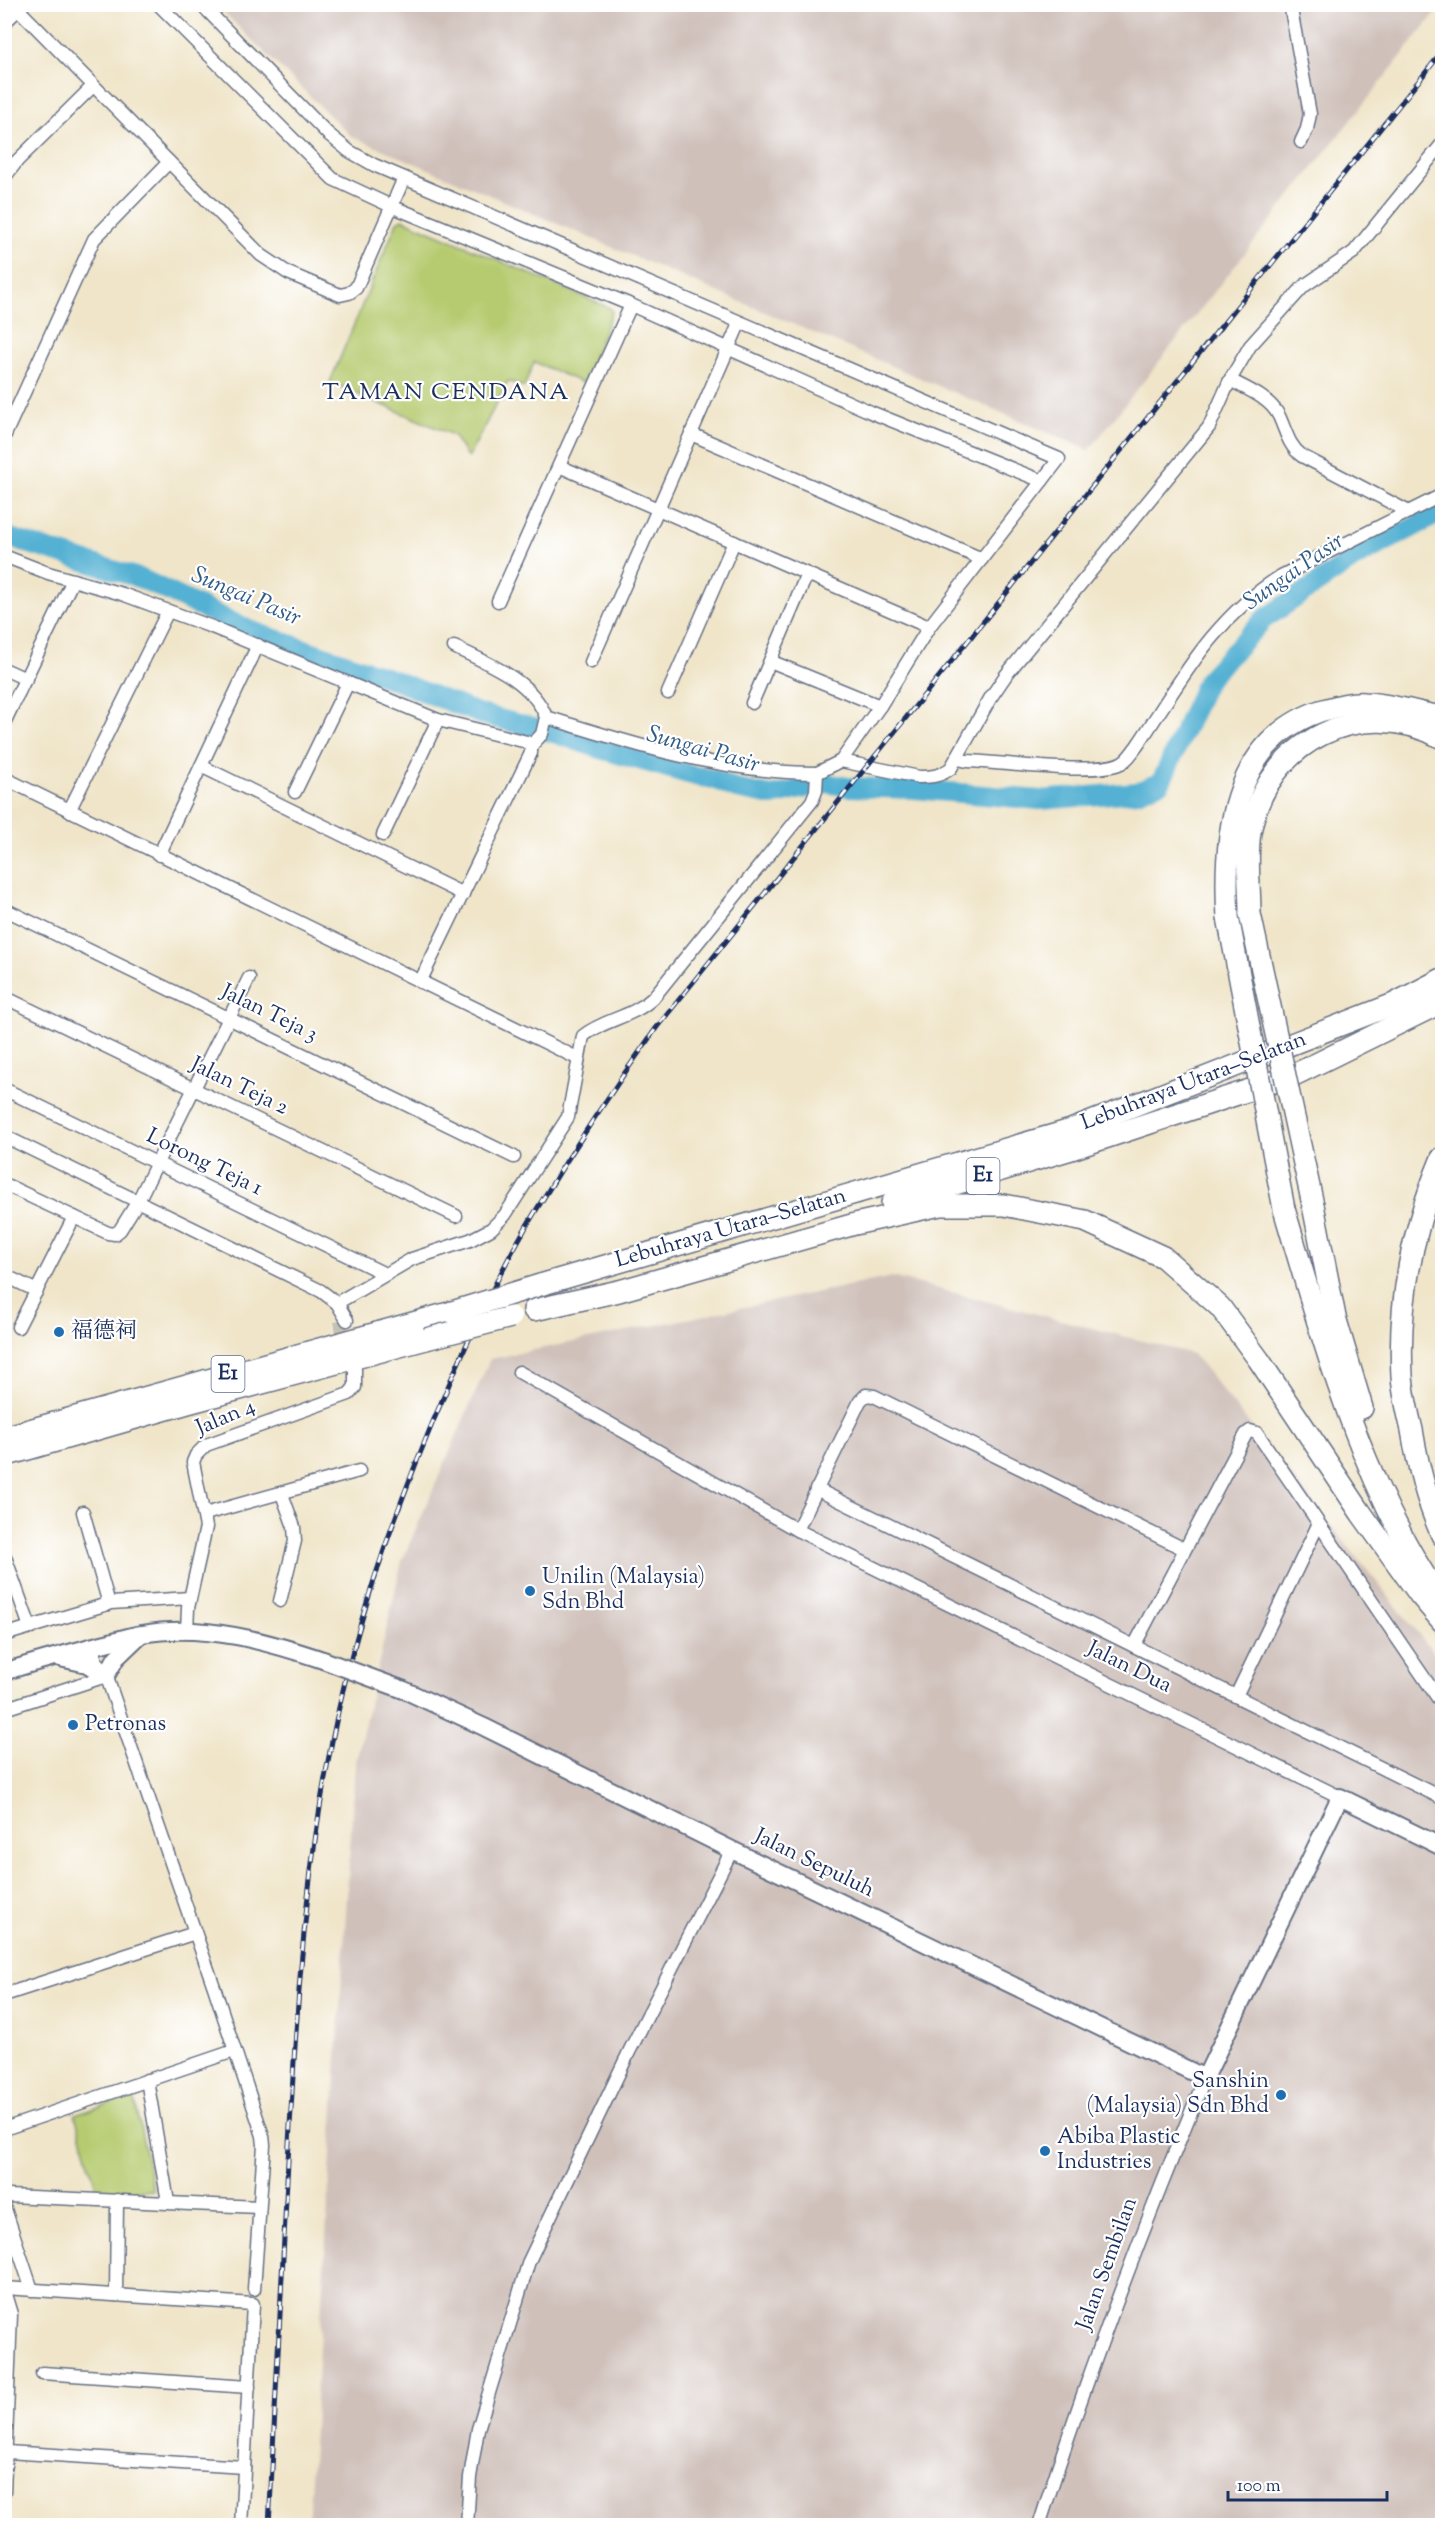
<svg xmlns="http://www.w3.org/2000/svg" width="1447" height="2530" viewBox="0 0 1447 2530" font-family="'Sorts Mill Goudy','Noto Serif SC',serif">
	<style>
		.industrial { fill: #cfc0ba }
		.green { fill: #b6cb6f; stroke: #687d66; stroke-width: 1.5 }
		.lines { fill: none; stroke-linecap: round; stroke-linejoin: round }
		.river { stroke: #55b1d3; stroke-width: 20 }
		.minor-tunnel { stroke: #c5c1b4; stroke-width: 12; stroke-dasharray: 12 6; stroke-linecap: butt }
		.minor-casing { stroke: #666f83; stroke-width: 15 }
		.secondary-casing { stroke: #666f83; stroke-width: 20 }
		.motorway-casing { stroke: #666f83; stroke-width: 24 }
		.minor { stroke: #fff; stroke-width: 12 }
		.secondary { stroke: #fff; stroke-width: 16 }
		.motorway { stroke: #fff; stroke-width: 21 }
		.rail-casing { stroke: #1b2f5e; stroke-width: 5 }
		.rail { stroke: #fff; stroke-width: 3; stroke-dasharray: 9; stroke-linecap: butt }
		.secondary-bridge-casing { stroke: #666f83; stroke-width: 20; stroke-linecap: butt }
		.motorway-bridge-casing { stroke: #666f83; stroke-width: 24; stroke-linecap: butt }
		.secondary-bridge { stroke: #fff; stroke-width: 16 }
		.motorway-bridge { stroke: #fff; stroke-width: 21 }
		.poi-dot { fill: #1f6fb2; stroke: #fff; stroke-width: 2 }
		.labels { text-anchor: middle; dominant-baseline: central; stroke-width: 4.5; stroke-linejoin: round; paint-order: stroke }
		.shield { fill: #fff; stroke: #5f6d8e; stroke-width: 1.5 }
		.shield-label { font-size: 21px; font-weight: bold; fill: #1b2f5e }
		.street-label { font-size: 22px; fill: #1b2f5e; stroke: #fff }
		.poi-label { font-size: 22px; fill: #1b2f5e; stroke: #fff; text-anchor: start }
		.neighbourhood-label { font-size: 24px; letter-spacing: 1.5px; fill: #1b2f5e; stroke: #fff }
		.water-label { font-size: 24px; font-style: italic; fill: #2f5c87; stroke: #fff }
	</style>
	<rect width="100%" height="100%" fill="#fff"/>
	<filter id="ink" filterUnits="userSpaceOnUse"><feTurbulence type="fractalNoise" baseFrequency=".0167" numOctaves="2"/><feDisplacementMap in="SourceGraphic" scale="12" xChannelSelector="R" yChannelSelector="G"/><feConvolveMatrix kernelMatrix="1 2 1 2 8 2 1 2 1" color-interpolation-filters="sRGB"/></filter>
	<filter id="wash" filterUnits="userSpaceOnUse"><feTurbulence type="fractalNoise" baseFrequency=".008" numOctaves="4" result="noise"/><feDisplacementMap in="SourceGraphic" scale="24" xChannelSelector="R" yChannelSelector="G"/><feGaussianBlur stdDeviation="1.35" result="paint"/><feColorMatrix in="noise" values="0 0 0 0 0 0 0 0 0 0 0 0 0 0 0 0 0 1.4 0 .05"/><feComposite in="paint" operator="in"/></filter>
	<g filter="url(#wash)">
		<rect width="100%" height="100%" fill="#f0e5c9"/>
		<g class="industrial">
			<path d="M 216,5 L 1442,5 L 1089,450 L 351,136 Z"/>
			<path d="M 892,1277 L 1193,1354 L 1442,1663 L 1442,2525 L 308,2526 L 355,1766 L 402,1561 L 490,1359 Z"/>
		</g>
		<g class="green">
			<path d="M 402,219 L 610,308 L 612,312 L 583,383 L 534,362 L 524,387 L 508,381 L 468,458 L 453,435 L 330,382 L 397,222 Z"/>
			<path d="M 130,2096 L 135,2100 L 153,2190 L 98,2194 L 75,2115 Z"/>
		</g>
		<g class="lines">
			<path class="river" d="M 4,536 L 142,579 L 249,630 L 394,680 L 480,714 L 554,733 L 607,751 L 695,776 L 714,779 L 736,789 L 772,796 L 826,783 L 848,787 L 914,789 L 1040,800 L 1137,792 L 1161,782 L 1207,680 L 1263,620 L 1355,558 L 1442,512"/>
		</g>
	</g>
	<g filter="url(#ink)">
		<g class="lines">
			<path class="minor-tunnel" d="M 340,1321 L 345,1348"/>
			<g class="minor-casing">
				<g id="minor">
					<path d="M 158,4 L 333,179 L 391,206 L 631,305 L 873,413 L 1042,481"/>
					<path d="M 201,4 L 327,133 L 349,151 L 374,165 L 1059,459 L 929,627 L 880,706 L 841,761 L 817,773 L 816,791 L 812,801 L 653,998 C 632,1018 604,1019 583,1036 L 568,1117 L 505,1215 L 491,1229 L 470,1240 L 412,1259 L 337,1303"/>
					<path d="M 1290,4 L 1310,114 L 1307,129 L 1301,142"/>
					<path d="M 18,9 L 261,255 L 288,273 L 340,295 L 349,293 L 356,288 L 404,178"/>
					<path d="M 4,23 L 23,5"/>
					<path d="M 4,178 L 17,161 L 93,86"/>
					<path d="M 1230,380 C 1247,389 1270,398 1279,416 C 1286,431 1288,445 1302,456 L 1409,512"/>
					<path d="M 691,434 L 982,559"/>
					<path d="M 4,437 L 94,239 L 169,162"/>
					<path d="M 559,466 L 929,627"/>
					<path d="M 4,556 L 48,573 L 122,594 L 212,627 L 438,720 L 527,742 L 531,746 L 531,753 L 420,982"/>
					<path d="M 498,601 L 631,305"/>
					<path d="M 454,647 C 487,663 532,680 546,717 L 542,734 L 531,746"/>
					<path d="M 770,661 L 880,706"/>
					<path d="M 591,662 L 739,324"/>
					<path d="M 4,669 L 26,679"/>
					<path d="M 668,693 L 734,542"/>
					<path d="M 752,703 L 807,574"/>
					<path d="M 546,717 C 634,745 724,773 817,773"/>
					<path d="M 4,723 L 73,580"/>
					<path d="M 958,759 L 967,761 C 1001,762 1095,776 1121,763 C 1128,760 1132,752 1137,746 C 1181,681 1212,619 1281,576 L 1442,495"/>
					<path d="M 841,761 L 919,777 C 932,777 941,776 951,768 L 991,697 L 1006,675 L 1209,427 L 1230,380 L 1250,346 L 1304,286 L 1354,252 L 1442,144"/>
					<path d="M 201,766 L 463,894"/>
					<path d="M 4,778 L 577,1058"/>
					<path d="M 295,792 L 348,683"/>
					<path d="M 69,811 L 168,611"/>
					<path d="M 383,835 L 438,720"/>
					<path d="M 159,855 L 258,645"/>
					<path d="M 4,909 L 514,1157"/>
					<path d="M 4,997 L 456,1216"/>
					<path d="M 4,1089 L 385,1274"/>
					<path d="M 4,1136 L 321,1291 L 337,1303 L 347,1320"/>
					<path d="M 4,1184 L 108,1233 L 115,1234 L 120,1230 L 138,1201 L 249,978"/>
					<path d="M 4,1275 L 37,1291"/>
					<path d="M 18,1327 L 74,1217"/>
					<path d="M 519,1372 L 797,1530 L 1340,1797"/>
					<path d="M 816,1489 L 1442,1798"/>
					<path d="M 83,1512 L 109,1604"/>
					<path d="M 205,1514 L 359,1471"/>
					<path d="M 797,1530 L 860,1401 L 866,1395 L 874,1396 L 1184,1549"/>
					<path d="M 4,1554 L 30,1627"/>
					<path d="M 280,1601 L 295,1541 L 294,1527 L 282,1494"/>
					<path d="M 187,1631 L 188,1608 L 206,1527 L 193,1462 L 196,1455 L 206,1445 L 349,1394 L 355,1387 L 355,1369"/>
					<path d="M 4,1635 L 111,1603 L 190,1598"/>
					<path d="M 1134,1646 L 1246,1434 L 1250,1431 L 1257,1433 L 1442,1704"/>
					<path d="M 92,1647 L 96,1661 L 104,1669 L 214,1987 L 263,2136 L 264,2145 L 254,2289"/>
					<path d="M 1236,1696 L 1318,1525"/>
					<path d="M 4,1709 L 106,1676"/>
					<path d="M 4,1995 L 195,1933"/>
					<path d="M 147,2080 L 168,2202"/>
					<path d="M 4,2129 L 234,2051"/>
					<path d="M 4,2199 L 8,2196 L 259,2207"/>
					<path d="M 4,2206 L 32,2290"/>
					<path d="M 4,2288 L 253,2304 L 241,2526"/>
					<path d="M 4,2291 L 11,2314 L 4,2492"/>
					<path d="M 116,2295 L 117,2200"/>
					<path d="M 42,2373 L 249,2387"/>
					<path d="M 7,2452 L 244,2467"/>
					<path d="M 467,2526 L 470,2477 L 478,2429 L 529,2261 L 630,2050 L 732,1850"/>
					<path d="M 1039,2526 C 1087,2374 1144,2225 1205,2078"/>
				</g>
			</g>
			<g class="secondary-casing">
				<g id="secondary">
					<path d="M 60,1658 L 87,1664 L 106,1676 L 116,1658 L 139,1636"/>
					<path d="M 4,1672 C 37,1661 69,1653 102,1644 C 115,1641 129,1636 142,1634 C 203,1623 266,1641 323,1660"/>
					<path d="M 404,1690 L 484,1727 L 732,1850 L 1205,2078 L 1340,1797 L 1442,1847"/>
				</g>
			</g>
			<g class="motorway-casing">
				<g id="motorway">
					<path d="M 1250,914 C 1250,888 1246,858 1250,832 C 1267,741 1361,694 1442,738"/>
					<path d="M 1228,917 C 1223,838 1232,741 1320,711 C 1334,707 1350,702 1365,703 C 1391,704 1418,713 1442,717"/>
					<path d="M 1442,1158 C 1413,1227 1398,1301 1402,1376 C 1403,1394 1408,1413 1412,1430 C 1418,1467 1427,1502 1442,1535"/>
					<path d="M 892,1203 L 1068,1150 L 1292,1076 L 1442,1002"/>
					<path d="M 1313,1205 L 1335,1317 L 1362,1408"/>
					<path d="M 1284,1209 C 1323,1340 1363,1489 1442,1602"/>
					<path d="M 540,1285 L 1071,1130 L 1394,1004 L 1442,979"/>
					<path d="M 534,1310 L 619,1291 L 855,1224 L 940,1205 L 1004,1205 L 1085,1221 L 1163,1257 L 1220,1307 L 1259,1360 L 1361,1513 L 1420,1595 L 1442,1621"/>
					<path d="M 4,1437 L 452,1312"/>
					<path d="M 4,1456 L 188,1403 L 426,1339"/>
				</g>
			</g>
			<use href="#minor" class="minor"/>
			<use href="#secondary" class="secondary"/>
			<use href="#motorway" class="motorway"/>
			<g class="rail-casing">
				<path id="rail" d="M 269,2526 C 275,2404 282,2283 288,2161 C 296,2019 304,1876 333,1736 C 357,1614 400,1496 450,1382 C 475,1325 502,1266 535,1212 C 573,1149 614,1087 657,1027 L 1442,52"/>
			</g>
			<use href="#rail" class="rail"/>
			<g class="secondary-bridge-casing">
				<path id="secondary-bridge" d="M 323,1660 L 404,1690"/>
			</g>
			<g class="motorway-bridge-casing">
				<g id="motorway-bridge">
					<path d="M 1250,914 L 1313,1205"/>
					<path d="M 1228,917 L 1284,1209"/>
					<path d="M 452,1312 L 540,1285"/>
					<path d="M 426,1339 L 511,1317"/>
				</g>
			</g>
			<use href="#secondary-bridge" class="secondary-bridge"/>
			<use href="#motorway-bridge" class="motorway-bridge"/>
		</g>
	</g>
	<g class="poi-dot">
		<circle cx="59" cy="1332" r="6"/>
		<circle cx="530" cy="1591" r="6"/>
		<circle cx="73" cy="1725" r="6"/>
		<circle cx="1281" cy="2095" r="6"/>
		<circle cx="1045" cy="2151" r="6"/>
	</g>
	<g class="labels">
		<g class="shield">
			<rect x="966.5" y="1158" width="33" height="36" rx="4.5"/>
			<rect x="211.5" y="1356" width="33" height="36" rx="4.5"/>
		</g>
		<g class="shield-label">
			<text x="983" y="1176">E1</text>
			<text x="228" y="1374">E1</text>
		</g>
		<g class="street-label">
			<text transform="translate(269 1014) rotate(26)">Jalan Teja 3</text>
			<text transform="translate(1194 1082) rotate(-21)">Lebuhraya Utara–Selatan</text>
			<text transform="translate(239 1087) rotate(26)">Jalan Teja 2</text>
			<text transform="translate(204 1163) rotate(26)">Lorong Teja 1</text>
			<text transform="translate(731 1229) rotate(-16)">Lebuhraya Utara–Selatan</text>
			<text transform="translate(226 1418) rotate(-23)">Jalan 4</text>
			<text transform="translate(1129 1668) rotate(26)">Jalan Dua</text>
			<text transform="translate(814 1864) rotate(26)">Jalan Sepuluh</text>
			<text transform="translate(1108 2264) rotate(-70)">Jalan Sembilan</text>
		</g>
		<g class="poi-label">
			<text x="71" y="1332">福德祠</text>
			<text x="542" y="1578">Unilin (Malaysia)<tspan x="542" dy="25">Sdn Bhd</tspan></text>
			<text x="85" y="1725">Petronas</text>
			<text x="1269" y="2082" text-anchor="end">Sanshin<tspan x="1269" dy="25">(Malaysia) Sdn Bhd</tspan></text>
			<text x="1057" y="2138">Abiba Plastic<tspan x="1057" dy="25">Industries</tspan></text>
		</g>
		<g class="neighbourhood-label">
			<text x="446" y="393">TAMAN CENDANA</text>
		</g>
		<g class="water-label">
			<text transform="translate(1294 572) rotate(-35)">Sungai Pasir</text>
			<text transform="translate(246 597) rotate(23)">Sungai Pasir</text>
			<text transform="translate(703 750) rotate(16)">Sungai Pasir</text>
		</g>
	</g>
	<rect width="1447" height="2530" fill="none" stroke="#fff" stroke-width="24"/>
	<path d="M1228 2491v9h159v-9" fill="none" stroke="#1b2f5e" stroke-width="3"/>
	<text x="1237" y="2491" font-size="18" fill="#1b2f5e" stroke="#ffffff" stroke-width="4.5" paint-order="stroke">100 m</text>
</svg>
